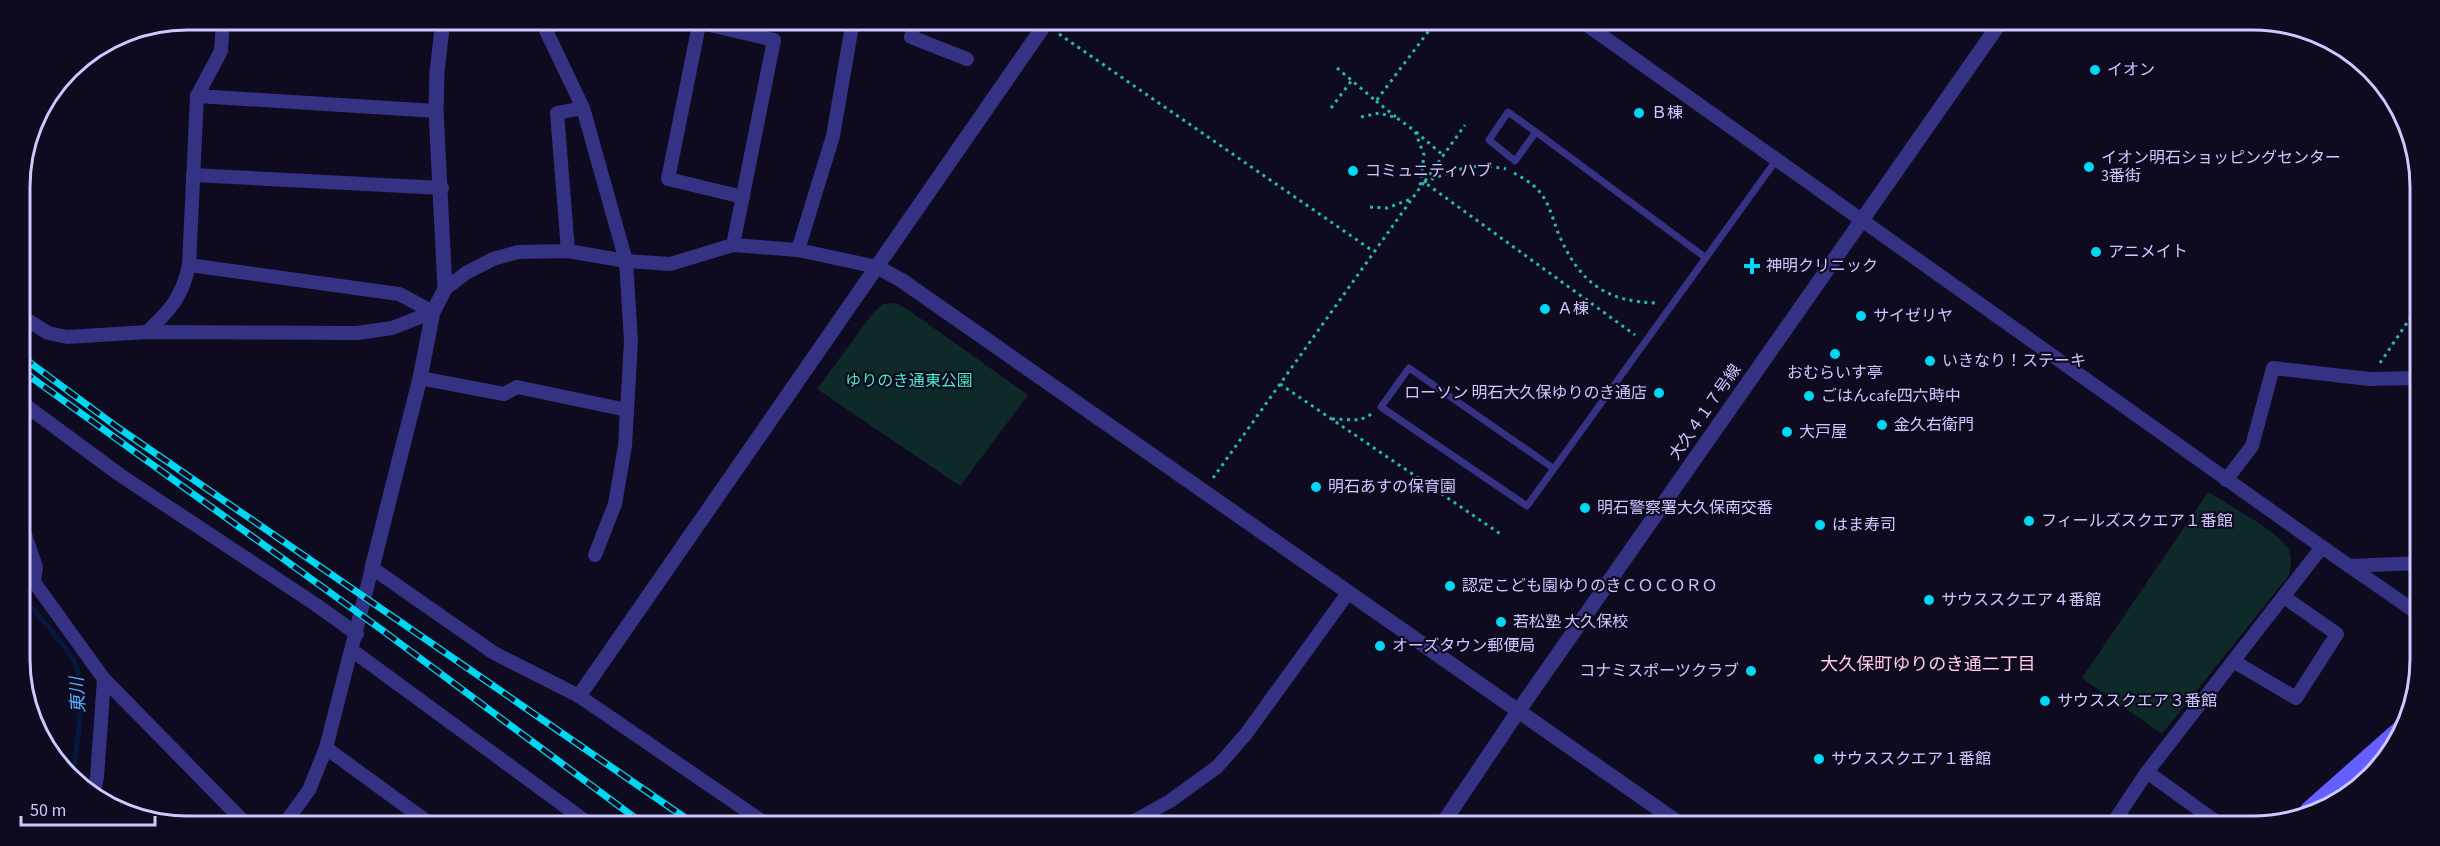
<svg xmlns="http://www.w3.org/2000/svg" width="2440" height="846" viewBox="0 0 2440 846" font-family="'Source Sans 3','Noto Sans JP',sans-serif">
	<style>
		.green { fill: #0d2a29 }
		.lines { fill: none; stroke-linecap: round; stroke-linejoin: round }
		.stream { stroke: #05193e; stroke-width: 5 }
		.path { stroke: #22b9b2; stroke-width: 3; stroke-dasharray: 3 4.5; stroke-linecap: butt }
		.service { stroke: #353183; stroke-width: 7 }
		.minor { stroke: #353183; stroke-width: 14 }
		.tertiary { stroke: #353183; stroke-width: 15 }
		.secondary { stroke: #665fff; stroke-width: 15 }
		.rail-casing { stroke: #00d8f3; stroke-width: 7 }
		.rail { stroke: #0e0a1f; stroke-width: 4.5; stroke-dasharray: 14; stroke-linecap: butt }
		.poi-dot { fill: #00d8f3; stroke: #0e0a1f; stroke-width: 2 }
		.labels { text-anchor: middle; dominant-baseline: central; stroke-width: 4.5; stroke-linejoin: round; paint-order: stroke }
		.poi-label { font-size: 16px; fill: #cfc8ff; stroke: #0e0a1f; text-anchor: start }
		.park-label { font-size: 16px; fill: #4ae9c4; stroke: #0e0a1f }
		.street-label { font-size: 16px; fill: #cfc8ff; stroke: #0e0a1f }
		.neighbourhood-label { font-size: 18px; fill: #ffcaeb; stroke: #0e0a1f }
		.water-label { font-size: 18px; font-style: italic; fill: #56afff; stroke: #0e0a1f }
		.rim { fill: none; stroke: #cfc8ff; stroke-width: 3 }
	</style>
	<rect width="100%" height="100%" fill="#0e0a1f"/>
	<g class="green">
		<path d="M 895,303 L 907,309 L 1028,395 L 960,486 L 817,389 L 873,313 L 883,304 Z"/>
		<path d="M 2208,492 C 2227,504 2277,531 2287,547 C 2293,556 2291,566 2289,575 L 2162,734 L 2082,678 Z"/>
	</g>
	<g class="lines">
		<path class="stream" d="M 22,596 C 38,616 58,636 72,657 C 88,683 77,747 72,777"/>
		<g class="path">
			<path d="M 1059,34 L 1373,251"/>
			<path d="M 1337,68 L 1376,101 L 1437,20"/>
			<path d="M 1376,101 L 1396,117"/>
			<path d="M 1331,108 L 1352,80"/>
			<path d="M 1361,117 L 1379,113 L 1397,118 L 1415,131 L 1424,155 L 1420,186"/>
			<path d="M 1416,132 L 1444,156"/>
			<path d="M 1514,173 C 1521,177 1528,181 1534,186 C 1549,199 1552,218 1559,235 C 1580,283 1606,302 1658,303"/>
			<path d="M 1425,181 L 1465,125"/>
			<path d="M 1424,182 C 1456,170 1471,162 1506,169"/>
			<path d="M 1370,207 L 1387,208 L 1411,199"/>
			<path d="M 2380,363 L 2419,305"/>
			<path d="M 1280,384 L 1502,535"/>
			<path d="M 1332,419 L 1360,420 L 1372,414"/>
			<path d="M 1213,478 L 1424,182 L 1635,335"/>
		</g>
		<g class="service">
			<path d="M 1536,132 L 1515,161 L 1489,140 L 1508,112 L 1536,132 L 1706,258"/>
			<path d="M 1553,468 L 1409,368 L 1381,407 L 1527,506 L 1777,159"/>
		</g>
		<g class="minor">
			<path d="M 294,20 L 298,22 L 300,20"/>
			<path d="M 541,20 L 583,108 L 626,261 L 631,341 L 625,446 L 615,504 L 595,555"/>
			<path d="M 700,20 L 668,179 L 743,197"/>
			<path d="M 908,20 L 915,22 L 911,37 L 967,59"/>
			<path d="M 1580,20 L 2322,547 L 2420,615"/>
			<path d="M 701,23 L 774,40 L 733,245"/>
			<path d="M 197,96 L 436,111"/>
			<path d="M 193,175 L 442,188"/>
			<path d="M 798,250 L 833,136 L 853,20"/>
			<path d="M 568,251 L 557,113 L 583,108"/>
			<path d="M 189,265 L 399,294 L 433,312"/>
			<path d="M 445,289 L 466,273 L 493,259 L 518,252 L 568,251 L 626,261 L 670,264 L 733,245 L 798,250 L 877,267"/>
			<path d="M 21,316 L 48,333 L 67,337 L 147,332 L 357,333 L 392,328 L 433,312"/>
			<path d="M 147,332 C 170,310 182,298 189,265 L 197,96 L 221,51 L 223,20"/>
			<path d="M 420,378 L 504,394 L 517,387 L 627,410"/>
			<path d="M 21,402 L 120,475 L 315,604 L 357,634"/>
			<path d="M 2226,480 L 2252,446 L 2273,368 L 2369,379 L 2420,378"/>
			<path d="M 22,526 L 36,567 L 34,582"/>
			<path d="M 2349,566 L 2420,563"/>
			<path d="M 22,582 L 34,582 L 104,679 L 248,826"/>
			<path d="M 353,651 L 592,826"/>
			<path d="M 2233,661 L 2296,698 L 2337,634 L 2284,597"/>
			<path d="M 326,748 L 433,826"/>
			<path d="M 2147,772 L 2222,826"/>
			<path d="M 94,791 L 97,777 L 104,679"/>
			<path d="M 283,826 L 309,790 L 326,748 L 372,568 L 494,653 L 579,696 L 769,826"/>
			<path d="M 1125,826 L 1170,801 L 1217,767 L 1246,734 L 1348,593"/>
			<path d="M 2111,826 L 2147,772 L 2322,547"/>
		</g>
		<g class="tertiary">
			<path d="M 877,267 L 901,280 L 1683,826"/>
			<path d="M 372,568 L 420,378 L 433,312 L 445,289 L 436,111 L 437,72 L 443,20"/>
			<path d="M 579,696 L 1048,20"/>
			<path d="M 1441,826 L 1519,710 L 2002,20"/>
		</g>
		<path class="secondary" d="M 2308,809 L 2403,725"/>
		<g class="rail-casing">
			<g id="rail">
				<path d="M 21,356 L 117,427 L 697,826"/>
				<path d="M 21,370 L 382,630 L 646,826"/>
			</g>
		</g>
		<use href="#rail" class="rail"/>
	</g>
	<g class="poi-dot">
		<circle cx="2095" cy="70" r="6"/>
		<circle cx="1639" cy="113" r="6"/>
		<circle cx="2089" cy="167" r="6"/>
		<circle cx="1353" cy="171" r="6"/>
		<circle cx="2096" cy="252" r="6"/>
		<path d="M1749 257h6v6h6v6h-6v6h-6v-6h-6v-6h6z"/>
		<circle cx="1545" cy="309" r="6"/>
		<circle cx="1861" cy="316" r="6"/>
		<circle cx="1835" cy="354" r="6"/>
		<circle cx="1930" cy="361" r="6"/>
		<circle cx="1659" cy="393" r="6"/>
		<circle cx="1809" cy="396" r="6"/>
		<circle cx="1882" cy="425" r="6"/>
		<circle cx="1787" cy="432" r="6"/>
		<circle cx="1316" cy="487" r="6"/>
		<circle cx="1585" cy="508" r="6"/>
		<circle cx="2029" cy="521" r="6"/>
		<circle cx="1820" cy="525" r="6"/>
		<circle cx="1450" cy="586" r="6"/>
		<circle cx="1929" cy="600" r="6"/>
		<circle cx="1501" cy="622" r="6"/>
		<circle cx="1380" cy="646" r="6"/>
		<circle cx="1751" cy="671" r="6"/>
		<circle cx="2045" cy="701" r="6"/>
		<circle cx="1819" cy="759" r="6"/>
	</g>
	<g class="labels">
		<g class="poi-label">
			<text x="2107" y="70">イオン</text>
			<text x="1651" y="113">Ｂ棟</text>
			<text x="2101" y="158">イオン明石ショッピングセンター<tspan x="2101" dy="18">3番街</tspan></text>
			<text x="1365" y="171">コミュニティハブ</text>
			<text x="2108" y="252">アニメイト</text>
			<text x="1766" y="266">神明クリニック</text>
			<text x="1557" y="309">Ａ棟</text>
			<text x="1873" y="316">サイゼリヤ</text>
			<text x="1942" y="361">いきなり！ステーキ</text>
			<text x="1835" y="373" text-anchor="middle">おむらいす亭</text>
			<text x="1647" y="393" text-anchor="end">ローソン 明石大久保ゆりのき通店</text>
			<text x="1821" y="396">ごはんcafe四六時中</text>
			<text x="1894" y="425">金久右衛門</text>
			<text x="1799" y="432">大戸屋</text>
			<text x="1328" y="487">明石あすの保育園</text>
			<text x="1597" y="508">明石警察署大久保南交番</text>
			<text x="2041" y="521">フィールズスクエア１番館</text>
			<text x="1832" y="525">はま寿司</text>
			<text x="1462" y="586">認定こども園ゆりのきＣＯＣＯＲＯ</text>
			<text x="1941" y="600">サウススクエア４番館</text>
			<text x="1513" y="622">若松塾 大久保校</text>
			<text x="1392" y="646">オーズタウン郵便局</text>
			<text x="1739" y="671" text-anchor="end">コナミスポーツクラブ</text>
			<text x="2057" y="701">サウススクエア３番館</text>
			<text x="1831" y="759">サウススクエア１番館</text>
		</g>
		<g class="park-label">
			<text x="909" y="381">ゆりのき通東公園</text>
		</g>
		<g class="street-label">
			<text transform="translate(1705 412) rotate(-55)">大久４１７号線</text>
		</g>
		<g class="neighbourhood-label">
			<text x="1928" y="664">大久保町ゆりのき通二丁目</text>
		</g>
		<g class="water-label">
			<text transform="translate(78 695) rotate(-93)">東川</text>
		</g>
	</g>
	<path d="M0 0H2440V846H0ZM187 30H2253A157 157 0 0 1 2410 187V659A157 157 0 0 1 2253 816H187A157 157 0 0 1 30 659V187A157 157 0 0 1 187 30Z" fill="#0e0a1f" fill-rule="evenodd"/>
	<path class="rim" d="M187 30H2253A157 157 0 0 1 2410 187V659A157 157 0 0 1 2253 816H187A157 157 0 0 1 30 659V187A157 157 0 0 1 187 30Z"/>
	<path d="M21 816v9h134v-9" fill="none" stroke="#cfc8ff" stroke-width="3"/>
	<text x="30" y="816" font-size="18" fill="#cfc8ff" stroke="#0e0a1f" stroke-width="4.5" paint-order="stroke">50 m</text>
</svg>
